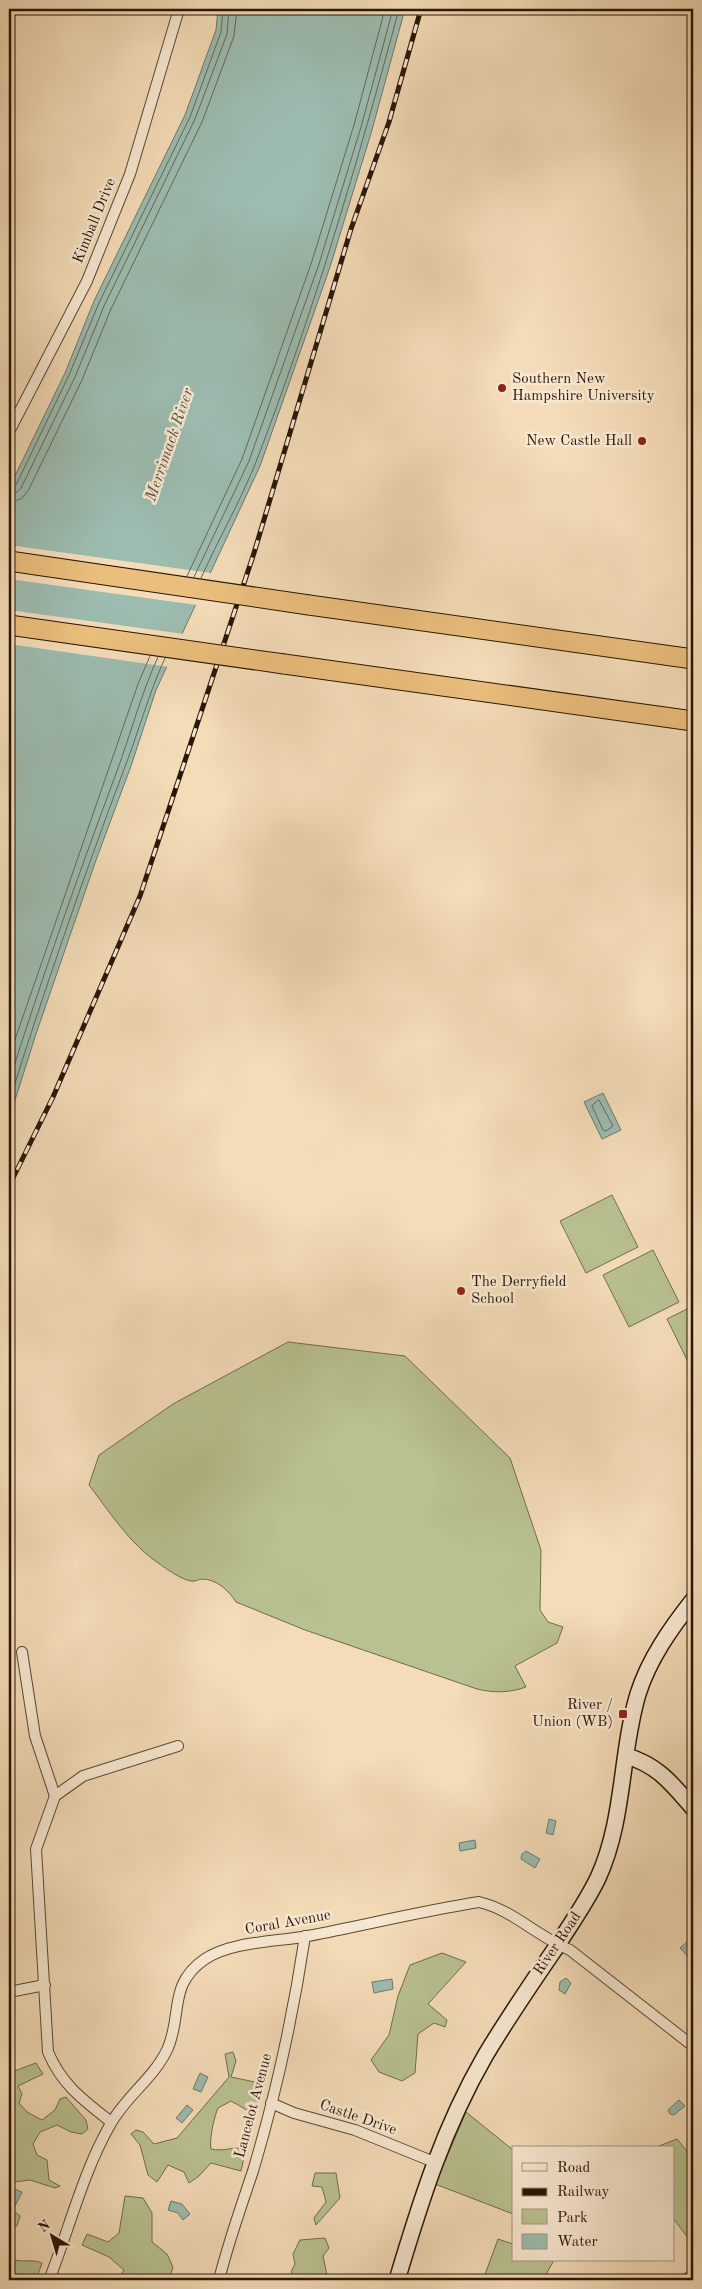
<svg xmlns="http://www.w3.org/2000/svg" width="702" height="2289" viewBox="0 0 702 2289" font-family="'Old Standard TT',serif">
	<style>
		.green { fill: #b9c190; stroke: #726b4c }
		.water { fill: #9cbcb0; stroke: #6e796c }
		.pier { fill: #f4dcb8 }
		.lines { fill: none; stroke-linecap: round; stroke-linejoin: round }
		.shore { stroke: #63685c; stroke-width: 1 }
		.street-casing { stroke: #5c4733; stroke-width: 12 }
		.secondary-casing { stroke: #2a1507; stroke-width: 18 }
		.highway-casing { stroke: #2a1507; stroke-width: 21 }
		.street { stroke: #f8e8d1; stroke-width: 10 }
		.secondary { stroke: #f8e8d1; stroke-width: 15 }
		.highway { stroke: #eabe7c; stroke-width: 19 }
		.rail-casing { stroke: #2a1507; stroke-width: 5 }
		.rail { stroke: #f8e8d1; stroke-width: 3; stroke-dasharray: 9; stroke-linecap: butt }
		.highway-bridge-casing { stroke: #2a1507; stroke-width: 21; stroke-linecap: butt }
		.highway-bridge { stroke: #eabe7c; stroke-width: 19 }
		.poi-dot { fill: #8f2418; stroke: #f8e8d1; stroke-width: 2 }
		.labels { text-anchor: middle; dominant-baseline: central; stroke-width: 5; stroke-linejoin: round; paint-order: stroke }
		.street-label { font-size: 15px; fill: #2a1507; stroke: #f8e8d1 }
		.poi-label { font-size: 15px; fill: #2a1507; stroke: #f8e8d1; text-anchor: start }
		.water-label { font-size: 16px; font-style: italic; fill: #524f42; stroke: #f8e8d1 }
	</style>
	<rect width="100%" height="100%" fill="#f4dcb8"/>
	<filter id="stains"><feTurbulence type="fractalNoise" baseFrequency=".004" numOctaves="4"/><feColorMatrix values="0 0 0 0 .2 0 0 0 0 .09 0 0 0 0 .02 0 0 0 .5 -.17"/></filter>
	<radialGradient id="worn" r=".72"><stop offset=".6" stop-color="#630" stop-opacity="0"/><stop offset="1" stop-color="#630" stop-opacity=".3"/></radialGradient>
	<g class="green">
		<path d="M 612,1195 L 638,1247 L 586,1273 L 560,1221 Z"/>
		<path d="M 653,1250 L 679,1302 L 629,1327 L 603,1275 Z"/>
		<path d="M 693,1306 L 693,1369 L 692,1370 L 667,1319 Z"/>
		<path d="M 288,1342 L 405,1356 L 510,1458 L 541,1550 L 540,1610 L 548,1622 L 563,1627 L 557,1643 L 515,1666 L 526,1687 C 509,1693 494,1693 477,1689 L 305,1630 L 236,1602 C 229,1591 217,1579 202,1579 C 199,1579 195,1582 191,1581 C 180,1579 167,1569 158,1563 C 130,1544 109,1511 89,1485 L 99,1455 L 173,1404 Z"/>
		<path d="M 442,1953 L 466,1962 L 428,2004 L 447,2020 L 445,2027 L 434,2023 L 418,2034 L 415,2073 L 402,2081 L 379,2072 L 371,2060 L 389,2035 L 398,1996 L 410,1965 Z"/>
		<path d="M 233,2052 L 236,2061 L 231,2077 L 255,2082 L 263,2092 L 252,2113 L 231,2101 L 218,2108 C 214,2117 209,2140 211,2149 C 224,2152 233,2146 246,2149 L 241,2171 L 211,2163 L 199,2176 L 189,2183 L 184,2172 L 168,2165 L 157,2182 L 148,2175 L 140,2145 L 131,2134 L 136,2130 L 143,2132 L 154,2144 L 177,2138 L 229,2077 L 225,2054 Z"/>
		<path d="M 36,2063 L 43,2074 L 18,2086 L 22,2094 L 19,2103 L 27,2112 L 42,2120 L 55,2110 L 60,2099 L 66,2097 L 86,2120 L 88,2129 L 82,2134 L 71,2132 L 57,2125 L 40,2132 L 33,2144 L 37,2155 L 47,2160 L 49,2180 L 60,2186 L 55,2188 L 30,2180 L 14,2182 L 9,2188 L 9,2165 L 13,2161 L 14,2133 L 9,2124 L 9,2073 Z"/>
		<path d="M 466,2112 L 513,2150 L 513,2214 L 435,2184 Z"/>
		<path d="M 677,2139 L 690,2155 L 693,2171 L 693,2280 L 673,2280 L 689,2271 L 689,2239 L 673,2218 L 673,2148 L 654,2148 Z"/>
		<path d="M 315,2173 L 336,2173 L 340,2198 L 316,2225 L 314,2218 L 326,2202 L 322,2187 L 312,2186 Z"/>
		<path d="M 125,2196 L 143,2198 L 152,2213 L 152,2242 L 167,2254 L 173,2267 L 169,2280 L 118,2280 L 124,2270 L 109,2257 L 82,2245 L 87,2234 L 108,2242 L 119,2233 Z"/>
		<path d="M 9,2207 L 20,2216 L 17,2226 L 9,2226 Z"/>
		<path d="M 325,2238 L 329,2248 L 323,2256 L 328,2280 L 296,2280 L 291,2272 L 295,2264 L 293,2254 L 300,2240 Z"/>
		<path d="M 498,2239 L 513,2244 L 513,2260 L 554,2260 L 543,2280 L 483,2280 Z"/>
		<path d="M 9,2258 C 20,2264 31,2258 42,2263 L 36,2280 L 28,2280 L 9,2274 Z"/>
	</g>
	<g class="water">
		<path d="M 218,9 L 405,9 L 372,130 L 330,267 L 260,466 L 156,690 L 131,766 L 96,860 L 36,1034 L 9,1119 L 9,488 L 65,373 L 94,301 L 185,115 L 216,30 Z"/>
		<path d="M 603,1093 L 621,1130 L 602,1139 L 584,1102 Z"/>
		<path d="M 549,1819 L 556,1821 L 553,1835 L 546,1833 Z"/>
		<path d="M 475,1840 L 476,1848 L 460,1851 L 459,1843 Z"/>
		<path d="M 526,1851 L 540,1859 L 535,1868 L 521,1859 L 522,1854 Z"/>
		<path d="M 687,1942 L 693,1949 L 692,1961 L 680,1948 Z"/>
		<path d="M 566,1978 L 571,1983 L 565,1994 L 559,1990 L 560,1982 Z"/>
		<path d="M 392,1979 L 393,1989 L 374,1993 L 372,1982 Z"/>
		<path d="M 200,2073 L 208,2077 L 201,2092 L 193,2089 Z"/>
		<path d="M 679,2100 L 685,2106 L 674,2115 L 670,2114 L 668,2110 Z"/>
		<path d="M 187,2105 L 193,2110 L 182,2123 L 176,2118 Z"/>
		<path d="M 13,2188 L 22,2192 L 14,2208 L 9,2206 L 9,2199 Z"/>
		<path d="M 171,2201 L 182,2204 L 190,2214 L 183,2220 L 178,2213 L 168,2210 Z"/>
	</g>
	<g class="pier">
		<path d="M 9,545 L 211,573 L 197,605 L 9,579 Z"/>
		<path d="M 9,610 L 184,634 L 169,667 L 9,644 Z"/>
	</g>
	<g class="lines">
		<g class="shore">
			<path d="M 9,488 L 16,485 L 69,375 L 99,303 L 190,117 L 221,32 L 223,9"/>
			<path d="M 9,495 L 16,493 L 21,488 L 75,377 L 104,306 L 195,119 L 227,34 L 229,9"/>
			<path d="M 9,502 L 21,499 L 28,491 L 82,380 L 111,309 L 202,122 L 234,36 L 237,9"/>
			<path d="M 187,576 L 242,459 L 312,261 L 354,125 L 385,9"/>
			<path d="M 194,577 L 249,461 L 319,264 L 361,127 L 393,9"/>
			<path d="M 201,578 C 218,540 240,502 256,462 C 313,314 358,162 399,9"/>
			<path d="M 9,1057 L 138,684 L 150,656"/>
			<path d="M 9,1082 C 42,977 79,873 117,771 C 131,733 141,694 158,657"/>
			<path d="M 599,1100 L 613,1126 L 606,1131 L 603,1130 L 592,1106 Z"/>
			<path d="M 9,1102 C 44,991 82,881 123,772 C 138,734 148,695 165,658"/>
		</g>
		<g class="street-casing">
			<g id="street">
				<path d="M 9,432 L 87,281 L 130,174 L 179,9"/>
				<path d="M 22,1652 L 35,1736 L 55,1796"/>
				<path d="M 9,1992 L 45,1985"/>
				<path d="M 271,2103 L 294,2113 L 355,2130 L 434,2162"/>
				<path d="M 111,2122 C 83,2100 62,2085 48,2052 L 36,1849 L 55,1796 L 83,1776 L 178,1746"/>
				<path d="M 49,2280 C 69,2230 83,2172 110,2125 C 125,2097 153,2079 167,2050 C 183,2016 167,1985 205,1959 C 232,1941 277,1942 308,1936 C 365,1925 422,1911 479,1902 C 513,1910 538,1937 570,1950 L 693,2046"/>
				<path d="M 219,2280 C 228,2243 241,2207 253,2171 C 276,2094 293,2016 305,1936"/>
			</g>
		</g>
		<g class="secondary-casing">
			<g id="secondary">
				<path d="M 627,1756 C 659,1766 672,1784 693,1808"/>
				<path d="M 397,2280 C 421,2200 443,2129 485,2056 C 507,2019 531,1984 555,1949 C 570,1925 586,1903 598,1878 C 625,1819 620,1754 638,1694 C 649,1659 671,1628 693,1600"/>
			</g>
		</g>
		<g class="highway-casing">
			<g id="highway">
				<path d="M 309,605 L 693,659"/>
				<path d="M 284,664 L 693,721"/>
			</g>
		</g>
		<use href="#street" class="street"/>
		<use href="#secondary" class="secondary"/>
		<use href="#highway" class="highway"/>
		<g class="rail-casing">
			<path id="rail" d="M 9,1186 L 53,1097 L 140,896 L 254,553 L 351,229 L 389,122 L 421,9"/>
		</g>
		<use href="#rail" class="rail"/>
		<g class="highway-bridge-casing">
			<g id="highway-bridge">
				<path d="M 9,561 L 309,605"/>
				<path d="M 9,625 L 284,664"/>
			</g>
		</g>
		<use href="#highway-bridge" class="highway-bridge"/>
	</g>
	<g class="poi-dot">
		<circle cx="502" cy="388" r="5"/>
		<circle cx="642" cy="441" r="5"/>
		<circle cx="461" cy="1291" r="5"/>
		<rect x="618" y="1709" width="10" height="10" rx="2.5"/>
	</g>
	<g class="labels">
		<g class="street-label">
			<text transform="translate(95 221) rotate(-68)">Kimball Drive</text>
			<text transform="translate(288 1923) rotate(-10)">Coral Avenue</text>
			<text transform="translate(558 1944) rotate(-56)">River Road</text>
			<text transform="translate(254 2106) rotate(-75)">Lancelot Avenue</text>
			<text transform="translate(358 2118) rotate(19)">Castle Drive</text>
		</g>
		<g class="poi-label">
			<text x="512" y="379">Southern New<tspan x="512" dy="17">Hampshire University</tspan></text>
			<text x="632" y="441" text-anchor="end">New Castle Hall</text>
			<text x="471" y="1282">The Derryfield<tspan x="471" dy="17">School</tspan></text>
			<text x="613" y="1705" text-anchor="end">River /<tspan x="613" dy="17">Union (WB)</tspan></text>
		</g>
		<g class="water-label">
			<text transform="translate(170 445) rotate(-71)">Merrimack River</text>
		</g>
	</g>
	<rect width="702" height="2289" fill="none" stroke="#f4dcb8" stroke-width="30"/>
	<rect x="10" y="10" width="682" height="2269" fill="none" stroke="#2a1507" stroke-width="2.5"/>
	<rect x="15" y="15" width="672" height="2259" fill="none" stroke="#2a1507"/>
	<rect x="512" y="2146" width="162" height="115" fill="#f8e8d1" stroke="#a69480"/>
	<rect x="522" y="2163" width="25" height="8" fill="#f8e8d1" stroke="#a69480"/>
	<text x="557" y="2172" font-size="15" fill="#2a1507">Road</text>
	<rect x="522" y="2188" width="25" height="8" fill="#2a1507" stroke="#a69480"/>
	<text x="557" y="2196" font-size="15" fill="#2a1507">Railway</text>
	<rect x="522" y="2209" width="25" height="15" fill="#b9c190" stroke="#a69480"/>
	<text x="557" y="2222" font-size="15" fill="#2a1507">Park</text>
	<rect x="522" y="2234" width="25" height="15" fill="#9cbcb0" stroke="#a69480"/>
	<text x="557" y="2246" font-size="15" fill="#2a1507">Water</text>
	<g transform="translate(52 2236) rotate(322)" stroke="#f8e8d1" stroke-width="4" paint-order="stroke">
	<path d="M0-4L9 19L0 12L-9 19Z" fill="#2a1507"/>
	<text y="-8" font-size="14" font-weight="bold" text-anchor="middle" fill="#2a1507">N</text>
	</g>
	<rect width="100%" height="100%" filter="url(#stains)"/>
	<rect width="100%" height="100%" fill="url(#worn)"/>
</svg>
